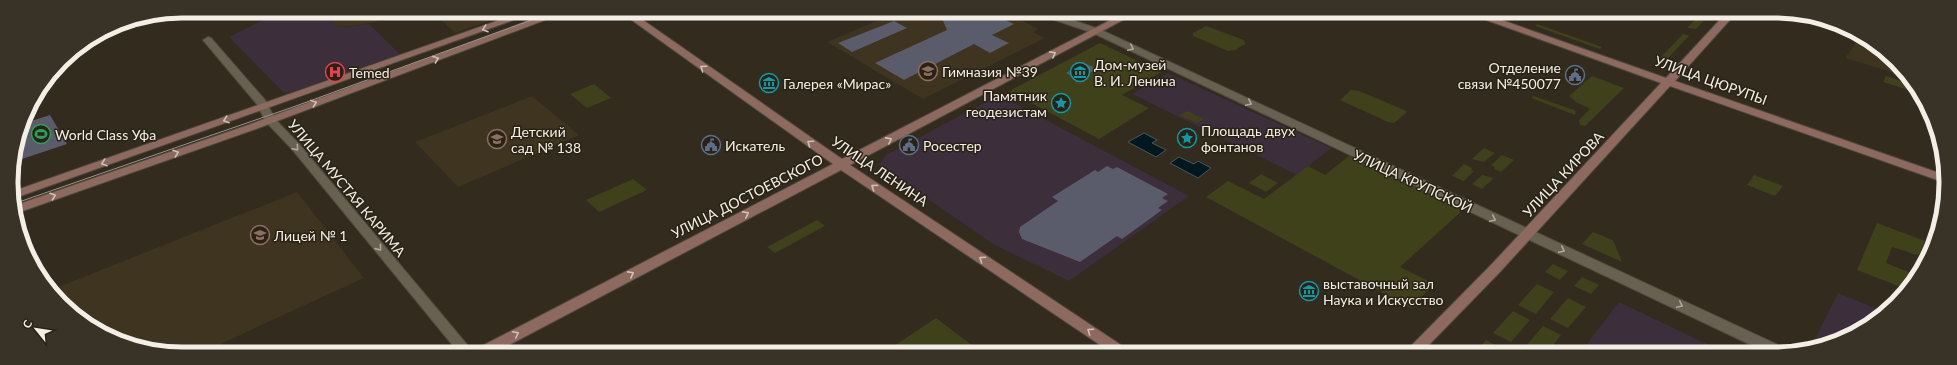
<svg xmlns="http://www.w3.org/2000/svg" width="1957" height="365" viewBox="0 0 1957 365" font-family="Lato,sans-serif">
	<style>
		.commercial { fill: #3d2e3b }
		.built { fill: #3e3420 }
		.green { fill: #3f411b }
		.water { fill: #00181f; stroke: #49585b }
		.building { fill: #5a5c6b }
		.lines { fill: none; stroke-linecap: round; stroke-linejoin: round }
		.street-casing { stroke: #4e493d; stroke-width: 2 }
		.secondary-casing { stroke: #4e493d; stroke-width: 2 }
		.street { fill: #686051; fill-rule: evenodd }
		.secondary { fill: #8e695f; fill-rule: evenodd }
		.tram { stroke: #9b958a; stroke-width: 1 }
		.oneway { stroke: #d0c0b7 }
		.oneway2 { stroke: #aea89c }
		.labels { text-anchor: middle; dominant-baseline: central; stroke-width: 3; stroke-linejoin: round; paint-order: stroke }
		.poi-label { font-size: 14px; fill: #f4efe6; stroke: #292215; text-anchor: start }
		.street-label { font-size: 14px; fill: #f4efe6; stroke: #292215 }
		.rim { fill: none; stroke: #f4efe6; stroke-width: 5 }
	</style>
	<rect width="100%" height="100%" fill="#322b1e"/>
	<g class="commercial">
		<path d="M 281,11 L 319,11 L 335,25 L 345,27 L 369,24 L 400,54 L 292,92 L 284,93 L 229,37 Z"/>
		<path d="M 1168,73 L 1331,148 L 1297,175 L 1132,94 Z"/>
		<path d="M 999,95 L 1189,196 L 1069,281 L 993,244 L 879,165 L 886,155 Z"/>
		<path d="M 1838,293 L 1884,312 L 1840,341 L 1811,347 Z"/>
		<path d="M 1619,302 L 1728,354 L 1580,353 Z"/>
	</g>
	<g class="built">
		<path d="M 319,11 L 410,11 L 371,23 L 345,27 L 335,25 Z"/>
		<path d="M 432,11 L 516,11 L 455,33 Z"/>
		<path d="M 898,12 L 918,12 L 925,15 L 933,12 L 1004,12 L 1039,29 L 1033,32 L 1045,38 L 923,99 L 827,42 Z"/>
		<path d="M 1862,35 L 1910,78 L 1911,78 L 1845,58 Z"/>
		<path d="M 532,96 L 579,135 L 458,187 L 415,142 Z"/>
		<path d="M 297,192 L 364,278 L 201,353 L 160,353 L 97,331 L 53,295 L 51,290 Z"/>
	</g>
	<g class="green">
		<path d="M 453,11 L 476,11 L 481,15 L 464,20 Z"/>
		<path d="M 1703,12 L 1712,12 L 1696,29 L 1687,28 Z"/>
		<path d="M 1537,24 L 1602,47 L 1600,49 L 1535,26 Z"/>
		<path d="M 1206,26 L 1244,40 L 1245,44 L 1235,50 L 1228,51 L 1193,36 L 1193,33 Z"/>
		<path d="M 1683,34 L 1689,36 L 1667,59 L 1661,57 Z"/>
		<path d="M 1100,43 L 1161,72 L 1122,95 L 1149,108 L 1099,139 L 1009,91 Z"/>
		<path d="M 1592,76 L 1624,88 L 1585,126 L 1580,125 L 1579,120 L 1590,109 L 1576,102 L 1569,96 Z"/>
		<path d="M 1886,76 L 1914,85 L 1918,93 L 1883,82 Z"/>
		<path d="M 594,84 L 611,98 L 587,108 L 570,94 Z"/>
		<path d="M 1351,90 L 1359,91 L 1402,109 L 1406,111 L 1406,113 L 1394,123 L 1388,122 L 1340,100 Z"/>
		<path d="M 1534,96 L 1574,110 L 1576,112 L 1575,115 L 1531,98 Z"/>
		<path d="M 1187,111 L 1204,119 L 1197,123 L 1179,115 Z"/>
		<path d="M 1484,148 L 1495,153 L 1484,162 L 1472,159 Z"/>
		<path d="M 1502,155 L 1514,160 L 1501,172 L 1494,169 L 1495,167 L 1491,165 Z"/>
		<path d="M 1349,156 L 1463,210 L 1400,267 L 1434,284 L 1411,308 L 1206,197 L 1228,181 L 1264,199 L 1308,166 L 1325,175 Z"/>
		<path d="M 1464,164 L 1472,168 L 1471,170 L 1474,171 L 1464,181 L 1452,176 Z"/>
		<path d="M 1261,174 L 1278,183 L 1266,192 L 1249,183 Z"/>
		<path d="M 1482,175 L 1494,178 L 1482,189 L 1472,184 Z"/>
		<path d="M 1754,175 L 1783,186 L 1775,196 L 1747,185 Z"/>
		<path d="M 633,179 L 647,190 L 599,212 L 586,200 Z"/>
		<path d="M 817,220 L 825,226 L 775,253 L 767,247 Z"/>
		<path d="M 1877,223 L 1925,241 L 1920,254 L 1917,255 L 1892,247 L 1886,263 L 1916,275 L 1906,289 L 1857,270 Z"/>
		<path d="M 1593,232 L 1613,240 L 1622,262 L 1582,244 Z"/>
		<path d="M 1553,264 L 1568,271 L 1560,280 L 1545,272 Z"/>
		<path d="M 1582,277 L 1599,285 L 1591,294 L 1574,286 Z"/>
		<path d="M 1537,284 L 1554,292 L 1536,314 L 1518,305 Z"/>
		<path d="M 1568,298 L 1586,307 L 1568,328 L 1550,319 Z"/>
		<path d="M 1513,311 L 1530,320 L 1511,342 L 1493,333 Z"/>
		<path d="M 936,318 L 977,349 L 971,353 L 885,352 Z"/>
		<path d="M 1543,326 L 1561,335 L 1547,353 L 1534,353 L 1524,348 Z"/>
		<path d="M 1486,340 L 1505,350 L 1502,353 L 1475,353 Z"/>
	</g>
	<g class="water">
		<path d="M 1144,133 L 1157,140 L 1152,143 L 1166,150 L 1156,157 L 1128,142 Z"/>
		<path d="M 1179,157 L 1194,164 L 1198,161 L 1211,168 L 1198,178 L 1170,163 Z"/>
	</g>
	<g class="building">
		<path d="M 952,12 L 989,12 L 1014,24 L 992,35 L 1009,43 L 990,53 L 974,44 L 904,80 L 875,63 L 947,30 L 941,16 Z"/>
		<path d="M 894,21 L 907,28 L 852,52 L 838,43 Z"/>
		<path d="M 1084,63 L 1097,69 L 1079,79 L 1066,73 Z"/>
		<path d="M 50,115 L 67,144 L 22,159 L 17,148 L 22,124 Z"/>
		<path d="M 1107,166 L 1113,169 L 1117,167 L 1168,194 L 1162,198 L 1168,201 L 1158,208 L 1162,210 L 1122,239 L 1117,236 L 1080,262 L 1022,239 L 1019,232 L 1020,227 L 1058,201 L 1052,197 L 1095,170 L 1098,172 Z"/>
	</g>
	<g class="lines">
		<g class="street-casing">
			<g id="street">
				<path d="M 1035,12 L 1049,12 L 1099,29 L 1789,350 L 1790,353 L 1770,354 L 1093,33 L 1037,14 Z"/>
				<path d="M 208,37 L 211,38 L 265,100 L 275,119 L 299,144 L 474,353 L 459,353 L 291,148 L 266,122 L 256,103 L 203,40 Z"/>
			</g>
		</g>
		<g class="secondary-casing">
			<g id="secondary">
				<path d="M 525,11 L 539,11 L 15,198 L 14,191 Z"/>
				<path d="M 555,11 L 569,11 L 256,129 L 17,213 L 16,205 L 248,125 Z"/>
				<path d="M 619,11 L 630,11 L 842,159 L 1126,12 L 1138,12 L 850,165 L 1127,349 L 1129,353 L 1112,353 L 841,170 L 494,353 L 474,353 L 476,349 L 833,164 Z"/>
				<path d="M 1464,12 L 1479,12 L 1666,78 L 1727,12 L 1737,12 L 1675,81 L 1942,174 L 1943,182 L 1670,86 L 1499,273 L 1421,353 L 1406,353 L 1408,349 L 1490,266 L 1661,83 Z"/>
			</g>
		</g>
		<use href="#street" class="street"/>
		<use href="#secondary" class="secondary"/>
		<path class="tram" d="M 16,203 L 293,107 L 556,11"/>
	</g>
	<defs><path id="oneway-chevron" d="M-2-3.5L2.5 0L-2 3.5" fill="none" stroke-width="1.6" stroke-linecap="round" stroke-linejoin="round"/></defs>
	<g class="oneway">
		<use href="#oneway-chevron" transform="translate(485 29) rotate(161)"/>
		<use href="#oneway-chevron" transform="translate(1053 54) rotate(-28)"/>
		<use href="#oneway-chevron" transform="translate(436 59) rotate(-20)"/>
		<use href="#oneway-chevron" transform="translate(703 68) rotate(-145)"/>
		<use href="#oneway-chevron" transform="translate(314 103) rotate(-20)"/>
		<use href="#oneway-chevron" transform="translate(226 120) rotate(161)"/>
		<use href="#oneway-chevron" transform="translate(889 140) rotate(-28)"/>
		<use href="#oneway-chevron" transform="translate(810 143) rotate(-145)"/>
		<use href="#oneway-chevron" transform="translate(176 153) rotate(-19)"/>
		<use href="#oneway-chevron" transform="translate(104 163) rotate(161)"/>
		<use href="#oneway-chevron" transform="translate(874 187) rotate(-146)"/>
		<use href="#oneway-chevron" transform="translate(53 196) rotate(-19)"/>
		<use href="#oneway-chevron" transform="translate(746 214) rotate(-27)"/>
		<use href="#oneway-chevron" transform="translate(982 259) rotate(-146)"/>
		<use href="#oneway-chevron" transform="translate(631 274) rotate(-28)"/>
		<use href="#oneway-chevron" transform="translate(1090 331) rotate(-146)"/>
		<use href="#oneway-chevron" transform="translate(516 334) rotate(-27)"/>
	</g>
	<g class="oneway2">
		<use href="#oneway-chevron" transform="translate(1131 48) rotate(25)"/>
		<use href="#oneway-chevron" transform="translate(1249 103) rotate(25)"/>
		<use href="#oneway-chevron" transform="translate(296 148) rotate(49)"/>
		<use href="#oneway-chevron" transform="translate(1493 219) rotate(25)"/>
		<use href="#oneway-chevron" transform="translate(379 248) rotate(51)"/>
		<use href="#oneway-chevron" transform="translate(1562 250) rotate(25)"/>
		<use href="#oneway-chevron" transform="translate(1680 305) rotate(25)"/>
	</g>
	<defs>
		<g id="school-ring" transform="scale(1)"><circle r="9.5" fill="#292215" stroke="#8d6e63" stroke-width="1.5"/><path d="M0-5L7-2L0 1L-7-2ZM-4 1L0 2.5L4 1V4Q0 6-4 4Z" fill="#8d6e63"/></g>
		<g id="hospital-ring" transform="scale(1)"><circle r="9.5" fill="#292215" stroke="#e0444e" stroke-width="1.5"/><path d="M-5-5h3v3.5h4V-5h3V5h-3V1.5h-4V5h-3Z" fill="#e0444e"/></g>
		<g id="museum-ring" transform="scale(1)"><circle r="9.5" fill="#292215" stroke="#0f9aa8" stroke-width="1.5"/><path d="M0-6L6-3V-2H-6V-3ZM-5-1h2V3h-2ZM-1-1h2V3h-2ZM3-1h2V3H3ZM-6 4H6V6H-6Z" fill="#0f9aa8"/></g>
		<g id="civic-ring" transform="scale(1)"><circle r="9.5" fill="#292215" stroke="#5c6f8a" stroke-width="1.5"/><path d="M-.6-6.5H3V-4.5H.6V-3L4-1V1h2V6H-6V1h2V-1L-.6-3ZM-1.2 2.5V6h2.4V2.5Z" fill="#5c6f8a"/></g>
		<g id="sight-ring" transform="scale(1)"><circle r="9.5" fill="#292215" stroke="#0f9aa8" stroke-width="1.5"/><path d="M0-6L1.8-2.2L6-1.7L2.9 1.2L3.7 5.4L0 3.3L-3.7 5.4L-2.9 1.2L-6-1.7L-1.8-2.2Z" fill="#0f9aa8"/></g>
		<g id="stadium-ring" transform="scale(1)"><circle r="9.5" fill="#292215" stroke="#2e9e5b" stroke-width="1.5"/><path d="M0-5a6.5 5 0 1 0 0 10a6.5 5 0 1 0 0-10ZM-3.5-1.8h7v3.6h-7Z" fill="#2e9e5b"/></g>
	</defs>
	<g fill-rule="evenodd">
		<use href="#school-ring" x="928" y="71"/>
		<use href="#hospital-ring" x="335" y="72"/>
		<use href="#museum-ring" x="1080" y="72"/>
		<use href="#civic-ring" x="1575" y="75"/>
		<use href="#museum-ring" x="769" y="83"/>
		<use href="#sight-ring" x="1061" y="103"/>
		<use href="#stadium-ring" x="41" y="134"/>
		<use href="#sight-ring" x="1187" y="138"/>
		<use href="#school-ring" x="497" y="139"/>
		<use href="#civic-ring" x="711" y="145"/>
		<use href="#civic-ring" x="909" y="145"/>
		<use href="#school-ring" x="260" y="235"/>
		<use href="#museum-ring" x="1309" y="291"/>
	</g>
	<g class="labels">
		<g class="poi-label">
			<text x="1094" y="64">Дом-музей<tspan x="1094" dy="16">В. И. Ленина</tspan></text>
			<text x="1561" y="67" text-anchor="end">Отделение<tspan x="1561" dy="16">связи №450077</tspan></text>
			<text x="942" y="71">Гимназия №39</text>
			<text x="349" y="72">Temed</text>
			<text x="783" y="83">Галерея «Мирас»</text>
			<text x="1047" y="95" text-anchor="end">Памятник<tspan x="1047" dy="16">геодезистам</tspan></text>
			<text x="1201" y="130">Площадь двух<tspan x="1201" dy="16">фонтанов</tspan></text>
			<text x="511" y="131">Детский<tspan x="511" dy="16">сад № 138</tspan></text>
			<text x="55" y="134">World Class Уфа</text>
			<text x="725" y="145">Искатель</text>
			<text x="923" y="145">Росестер</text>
			<text x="274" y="235">Лицей № 1</text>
			<text x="1323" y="283">выставочный зал<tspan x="1323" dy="16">Наука и Искусство</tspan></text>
		</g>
		<g class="street-label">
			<text transform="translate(1711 80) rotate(20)">УЛИЦА ЦЮРУПЫ</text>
			<text transform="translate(880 171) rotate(34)">УЛИЦА ЛЕНИНА</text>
			<text transform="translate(1563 174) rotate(-47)">УЛИЦА КИРОВА</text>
			<text transform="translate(1413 181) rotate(25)">УЛИЦА КРУПСКОЙ</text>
			<text transform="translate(347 188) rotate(50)">УЛИЦА МУСТАЯ КАРИМА</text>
			<text transform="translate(747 196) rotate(-27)">УЛИЦА ДОСТОЕВСКОГО</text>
		</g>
	</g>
	<path d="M0 0H1957V365H0ZM182 18H1775A164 164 0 0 1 1939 182V183A164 164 0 0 1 1775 347H182A164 164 0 0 1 18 183V182A164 164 0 0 1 182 18Z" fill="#393226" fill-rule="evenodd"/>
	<path class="rim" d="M182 18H1775A164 164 0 0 1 1939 182V183A164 164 0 0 1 1775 347H182A164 164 0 0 1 18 183V182A164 164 0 0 1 182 18Z"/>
	<g transform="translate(36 329) rotate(300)" stroke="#292215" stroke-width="3" paint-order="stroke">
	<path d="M0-3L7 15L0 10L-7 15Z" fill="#f4efe6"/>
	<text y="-6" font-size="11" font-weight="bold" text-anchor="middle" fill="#f4efe6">С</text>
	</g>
</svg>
